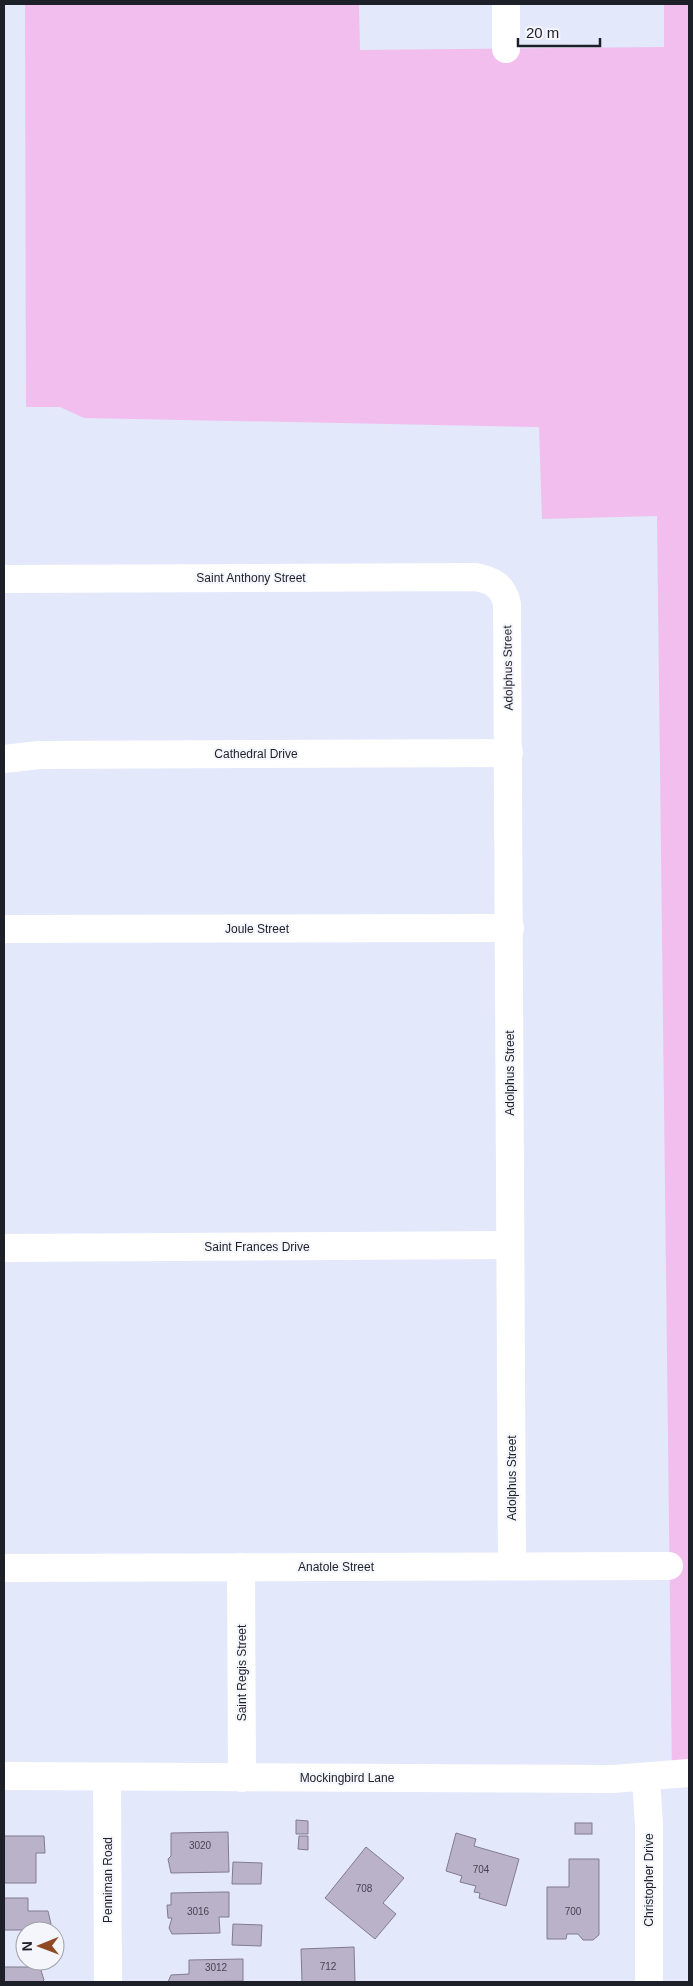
<svg xmlns="http://www.w3.org/2000/svg" width="693" height="1986" viewBox="0 0 693 1986" font-family="Arial,sans-serif">
	<style>
		.green { fill: #f1beee }
		.building { fill: #bab2c9; stroke: #827b90 }
		.lines { fill: none; stroke-linecap: round; stroke-linejoin: round }
		.minor { stroke: #fff; stroke-width: 28 }
		.labels { text-anchor: middle; dominant-baseline: central; stroke-width: 4; stroke-linejoin: round; paint-order: stroke }
		.number-label { font-size: 10px; fill: #454451 }
		.street-label { font-size: 12px; fill: #1e2029; stroke: #f4f6fb }
	</style>
	<rect width="100%" height="100%" fill="#e3e8fb"/>
	<path class="green" d="M 25,4 L 359,4 L 360,50 L 664,47 L 664,4 L 689,4 L 689,1773 L 672,1775 L 657,516 L 542,519 L 539,427 L 84,418 L 60,407 L 26,407 Z"/>
	<g class="building">
		<path d="M 296,1820 L 308,1821 L 308,1834 L 296,1834 Z"/>
		<rect x="575" y="1823" width="17" height="11"/>
		<path d="M 228,1832 L 229,1872 L 171,1873 L 168,1859 L 171,1856 L 171,1833 Z"/>
		<path d="M 456,1833 L 476,1839 L 474,1846 L 519,1859 L 506,1906 L 479,1898 L 480,1893 L 474,1892 L 476,1886 L 460,1882 L 462,1876 L 446,1871 Z"/>
		<path d="M 4,1836 L 44,1836 L 45,1853 L 36,1853 L 36,1883 L 4,1883 Z"/>
		<path d="M 299,1836 L 308,1836 L 308,1850 L 298,1849 Z"/>
		<path d="M 366,1847 L 404,1878 L 383,1903 L 396,1914 L 375,1939 L 325,1898 Z"/>
		<path d="M 569,1859 L 599,1859 L 599,1935 L 593,1940 L 583,1940 L 578,1934 L 567,1934 L 566,1939 L 547,1939 L 547,1887 L 569,1887 Z"/>
		<path d="M 233,1862 L 262,1863 L 261,1884 L 232,1884 Z"/>
		<path d="M 224,1892 L 229,1892 L 229,1917 L 219,1917 L 220,1933 L 172,1934 L 169,1928 L 172,1918 L 168,1918 L 167,1905 L 171,1905 L 171,1893 Z"/>
		<path d="M 4,1898 L 28,1898 L 28,1911 L 48,1911 L 51,1924 L 48,1926 L 48,1930 L 4,1930 Z"/>
		<path d="M 233,1924 L 262,1925 L 261,1946 L 232,1945 Z"/>
		<path d="M 354,1947 L 355,1982 L 302,1982 L 301,1949 Z"/>
		<path d="M 243,1959 L 243,1981 L 168,1982 L 171,1975 L 189,1974 L 189,1960 Z"/>
		<path d="M 4,1967 L 40,1967 L 44,1980 L 42,1982 L 4,1982 Z"/>
	</g>
	<g class="lines">
		<g class="minor">
			<path d="M 506,49 L 506,4"/>
			<path d="M 4,579 L 475,577 C 493,580 503,586 507,604 L 512,1565"/>
			<path d="M 4,759 L 39,755 L 509,753"/>
			<path d="M 4,929 L 510,928"/>
			<path d="M 4,1248 L 510,1245"/>
			<path d="M 241,1567 L 242,1778"/>
			<path d="M 4,1568 L 669,1566"/>
			<path d="M 4,1776 L 613,1779 L 689,1773"/>
			<path d="M 107,1777 L 108,1982"/>
			<path d="M 646,1778 L 649,1825 L 649,1982"/>
		</g>
	</g>
	<g class="labels">
		<g class="number-label">
			<text x="200" y="1845">3020</text>
			<text x="481" y="1869">704</text>
			<text x="364" y="1888">708</text>
			<text x="198" y="1911">3016</text>
			<text x="573" y="1911">700</text>
			<text x="328" y="1966">712</text>
			<text x="216" y="1967">3012</text>
		</g>
		<g class="street-label">
			<text x="251" y="578">Saint Anthony Street</text>
			<text transform="translate(508 668) rotate(-91)">Adolphus Street</text>
			<text x="256" y="754">Cathedral Drive</text>
			<text x="257" y="929">Joule Street</text>
			<text transform="translate(510 1073) rotate(-90)">Adolphus Street</text>
			<text x="257" y="1247">Saint Frances Drive</text>
			<text transform="translate(512 1478) rotate(-90)">Adolphus Street</text>
			<text x="336" y="1567">Anatole Street</text>
			<text transform="translate(242 1673) rotate(-90)">Saint Regis Street</text>
			<text x="347" y="1778">Mockingbird Lane</text>
			<text transform="translate(108 1880) rotate(-90)">Penniman Road</text>
			<text transform="translate(649 1880) rotate(-90)">Christopher Drive</text>
		</g>
	</g>
	<rect width="693" height="1986" fill="none" stroke="#1e2029" stroke-width="10"/>
	<g transform="translate(40 1946) rotate(269)"><circle r="24" fill="#f4f6fb" stroke="#9ea0a7"/>
	<path d="M0-4L9 19L0 12L-9 19Z" fill="#8f4923"/>
	<text y="-8" font-size="14" font-weight="bold" text-anchor="middle" fill="#1e2029">N</text>
	</g>
	<path d="M518 38v8h82v-8" fill="none" stroke="#1e2029" stroke-width="2.5"/>
	<text x="526" y="38" font-size="15" fill="#1e2029" stroke="#f4f6fb" stroke-width="4" paint-order="stroke">20 m</text>
</svg>
